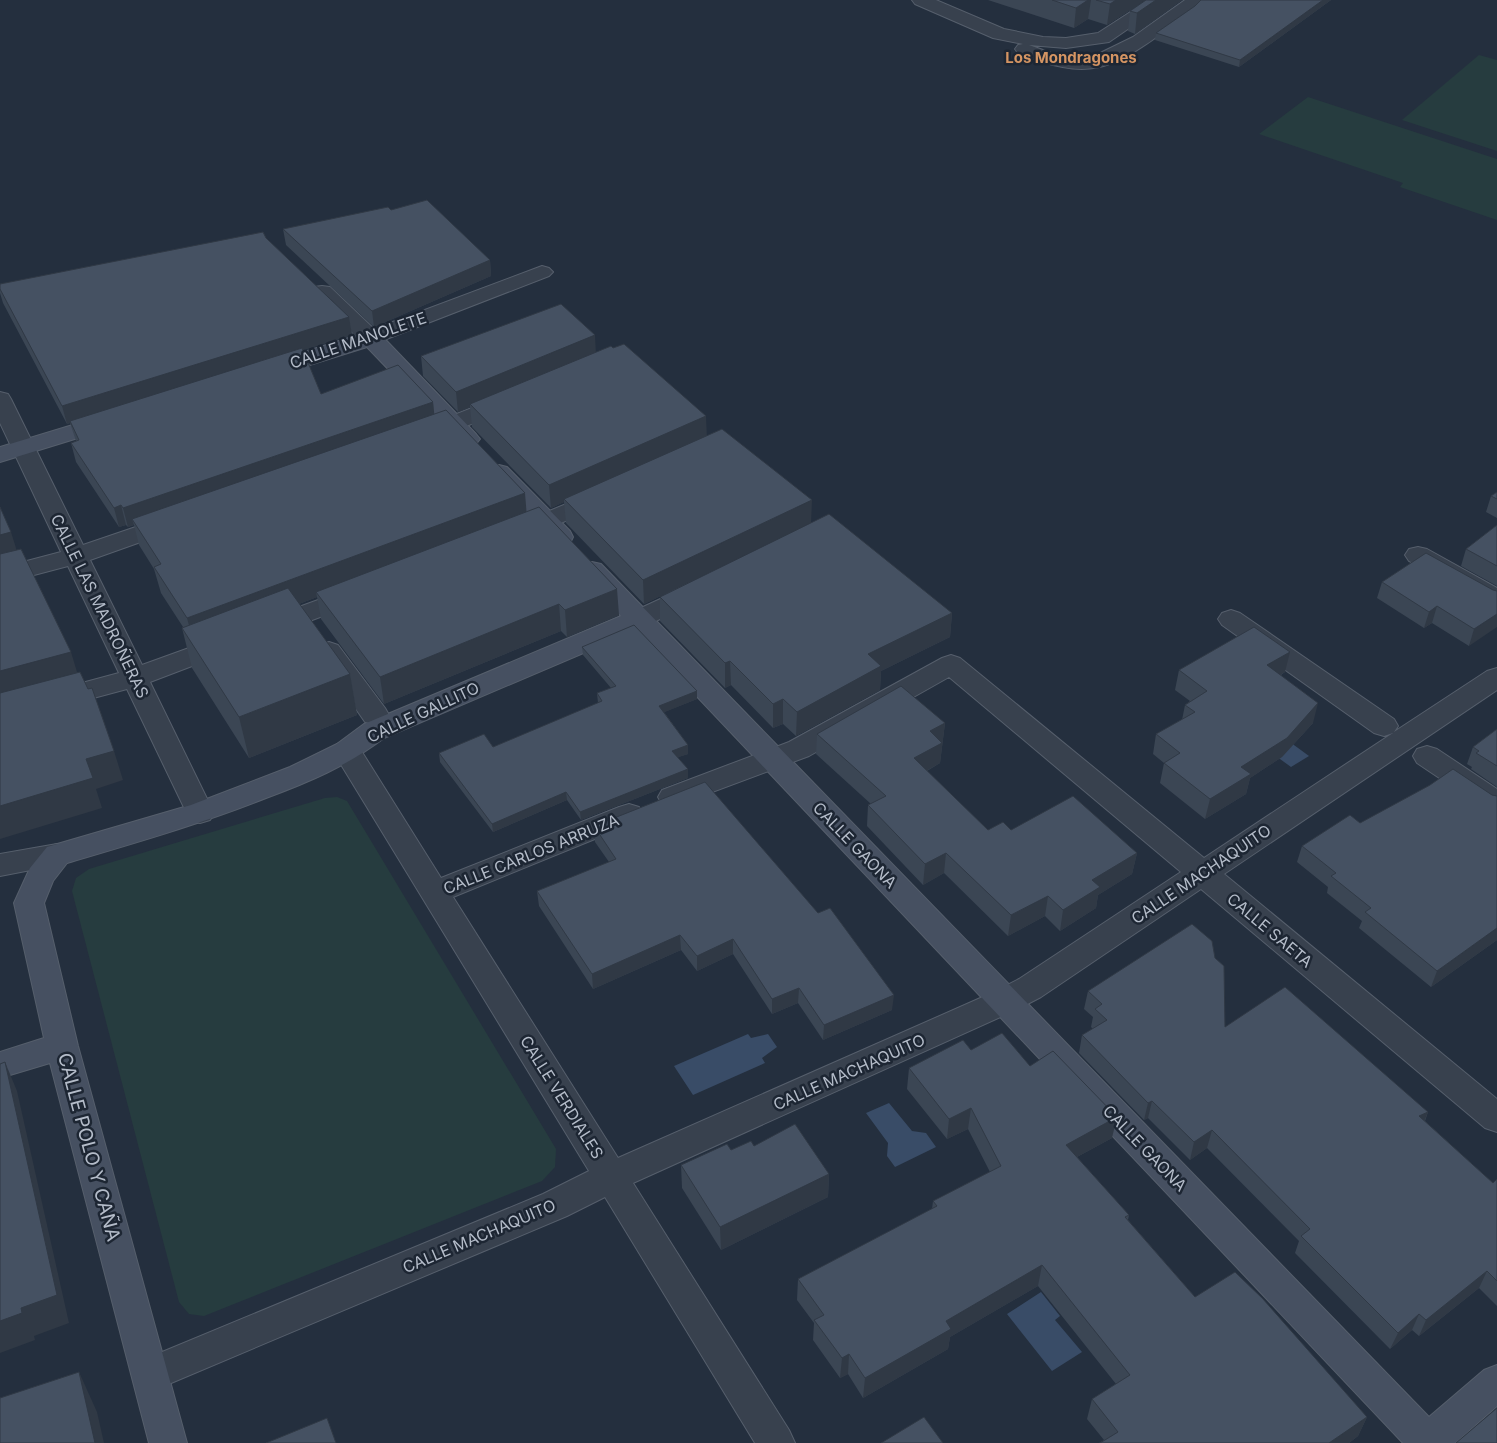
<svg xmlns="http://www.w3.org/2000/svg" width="1497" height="1443" viewBox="0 0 1497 1443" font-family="Inter,sans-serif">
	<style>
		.green { fill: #263c3f }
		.water { fill: #394c67 }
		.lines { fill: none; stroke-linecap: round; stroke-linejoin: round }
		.street-casing { stroke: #565f6c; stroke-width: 2 }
		.secondary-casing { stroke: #565f6c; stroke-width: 2 }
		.street { fill: #38414e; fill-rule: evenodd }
		.secondary { fill: #465061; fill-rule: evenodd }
		.wall { fill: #3b4654 }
		.shaded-wall { fill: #303945 }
		.building { fill: #455162; stroke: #303945 }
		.labels { text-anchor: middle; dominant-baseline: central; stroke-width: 5; stroke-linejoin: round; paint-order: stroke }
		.far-neighbourhood-label { font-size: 15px; font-weight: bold; fill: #d59563; stroke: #1d2633 }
		.street-label { font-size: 16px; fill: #b4bcc9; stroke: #1d2633 }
		.near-street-label { font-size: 19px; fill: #b4bcc9; stroke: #1d2633 }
	</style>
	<rect width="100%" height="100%" fill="#242f3e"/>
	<g class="green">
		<path d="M 1479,55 L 1497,60 L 1497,151 L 1402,120 Z"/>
		<path d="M 1308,97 L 1497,159 L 1497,220 L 1400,187 L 1403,183 L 1259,134 Z"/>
		<path d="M 337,797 L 347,801 L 556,1149 L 555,1167 L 542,1181 L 204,1316 L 189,1314 L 179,1302 L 72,891 L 76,878 L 89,869 L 325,798 Z"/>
	</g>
	<g class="water">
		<path d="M 1268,726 L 1309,756 L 1291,767 L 1250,737 Z"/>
		<path d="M 748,1034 L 751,1038 L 768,1034 L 777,1047 L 762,1058 L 765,1063 L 693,1095 L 674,1066 Z"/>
		<path d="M 889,1103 L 912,1131 L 926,1133 L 936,1147 L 895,1167 L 887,1156 L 888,1143 L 866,1113 Z"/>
		<path d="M 1041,1292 L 1060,1316 L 1055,1320 L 1082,1352 L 1052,1371 L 1007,1314 Z"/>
	</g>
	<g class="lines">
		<g class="street-casing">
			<g id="street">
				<path d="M 912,0 L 936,0 L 1004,29 L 1043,37 L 1066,38 L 1098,33 L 1149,0 L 1170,0 L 1109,42 L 1066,48 L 1029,45 L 1065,58 L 1090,58 L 1133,37 L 1185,0 L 1205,0 C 1197,11 1180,20 1169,28 C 1109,72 1088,81 1018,53 L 1015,49 L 1018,45 L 1023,44 L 993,38 L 915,4 Z"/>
				<path d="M 542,266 L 549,268 L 553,272 L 549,276 L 371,345 L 363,343 L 311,292 L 314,287 L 322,286 L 330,287 L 374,329 Z"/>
				<path d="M 0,392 L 8,394 L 11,399 L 83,545 L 171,515 L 180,518 L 183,523 L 180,528 L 90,560 L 142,665 L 225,635 L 234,638 L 238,644 L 234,650 L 150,682 L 214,813 L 210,820 L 200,823 L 190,820 L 127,689 L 0,723 L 0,705 L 119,673 L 68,566 L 0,584 L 0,568 L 61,552 L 0,423 Z"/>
				<path d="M 505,395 L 513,397 L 516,402 L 513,407 L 437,438 L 429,440 L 421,438 L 417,433 L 421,428 Z"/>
				<path d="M 600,490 L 609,492 L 612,497 L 609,502 L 531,536 L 522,539 L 513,536 L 510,531 L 513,526 Z"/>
				<path d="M 1418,547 L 1427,549 L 1497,588 L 1497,607 L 1488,605 L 1409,561 L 1405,555 L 1409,549 Z"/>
				<path d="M 693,584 L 702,586 L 706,592 L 702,598 L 648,625 L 639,628 L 630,625 L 626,619 L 630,613 Z"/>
				<path d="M 354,587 L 363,589 L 367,595 L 363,601 L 272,635 L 263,632 L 259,626 L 263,620 Z"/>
				<path d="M 1231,610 L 1240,613 L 1394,719 L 1398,726 L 1394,732 L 1487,671 L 1497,668 L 1497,690 L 1224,874 L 1497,1099 L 1497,1132 L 1485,1128 L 1201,889 L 1041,997 L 1016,1010 L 633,1183 L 789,1430 L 795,1443 L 755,1443 L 605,1197 L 567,1216 L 164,1386 L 151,1391 L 138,1386 L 133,1374 L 138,1362 L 543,1194 L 589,1171 L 337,758 L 333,751 L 337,744 L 347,741 L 357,744 L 441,878 L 619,807 L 629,804 L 639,807 L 643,814 L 639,821 L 453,897 L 618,1158 L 994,992 L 1019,979 L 1181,872 L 949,677 L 809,756 L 672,807 L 662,804 L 658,797 L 662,790 L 789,742 L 942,658 L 951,655 L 960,658 L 1204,858 L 1393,733 L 1384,736 L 1374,733 L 1222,625 L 1218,619 L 1222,613 Z"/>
				<path d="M 329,642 L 338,645 L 385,708 L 389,715 L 385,722 L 375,724 L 365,722 L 320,657 L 316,651 L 320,645 Z"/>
				<path d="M 1427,746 L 1437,749 L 1497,789 L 1497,813 L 1487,810 L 1417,763 L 1413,756 L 1417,749 Z"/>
				<path d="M 57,844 L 67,847 L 72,855 L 67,863 L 0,876 L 0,854 Z"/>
			</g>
		</g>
		<g class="secondary-casing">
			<g id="secondary">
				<path d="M 371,331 L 379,333 L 476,434 L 480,439 L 476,444 L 468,446 L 460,444 L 367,347 L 271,377 L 263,375 L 260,370 L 263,365 Z"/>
				<path d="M 109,414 L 117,416 L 121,421 L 117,426 L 0,462 L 0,447 Z"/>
				<path d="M 499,465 L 507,467 L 570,531 L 573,537 L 570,543 L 561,545 L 552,543 L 491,477 L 487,472 L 491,467 Z"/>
				<path d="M 592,562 L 601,564 L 1429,1417 L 1484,1370 L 1497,1365 L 1497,1406 L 1455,1443 L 1403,1443 L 635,631 L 384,738 C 347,766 309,782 266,798 C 201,824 134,843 67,863 L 53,881 L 44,903 L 78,1046 L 187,1443 L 149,1443 L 50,1063 L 0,1078 L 0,1052 L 44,1038 L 14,903 L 30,868 L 47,847 L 191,805 L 290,767 L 337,744 L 364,724 L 621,616 L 579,570 L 583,564 Z"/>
			</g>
		</g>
		<use href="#street" class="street"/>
		<use href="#secondary" class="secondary"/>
	</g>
	<g class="wall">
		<path d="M 988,0 L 1146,0 L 1107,25 L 1088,19 L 1074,28 Z"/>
		<path d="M 1146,0 L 1182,0 L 1135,34 L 1128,31 L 1130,11 Z"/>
		<path d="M 1201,0 L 1331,0 L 1239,67 L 1155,40 L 1156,33 L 1195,6 Z"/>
		<path d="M 391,210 L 490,260 L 491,276 L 374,327 L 286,245 L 283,229 Z"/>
		<path d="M 266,238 L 349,317 L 352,335 L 303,350 L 321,394 L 433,402 L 434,414 L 526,512 L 619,615 L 567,637 L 561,631 L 384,704 L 321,619 L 317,597 L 299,604 L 350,674 L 357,715 L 249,758 L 192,668 L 182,628 L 183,627 L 161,593 L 154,569 L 139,545 L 134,525 L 128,527 L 126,525 L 119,527 L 76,462 L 71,443 L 76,441 L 70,423 L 67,424 L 3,303 L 0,293 L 0,284 Z"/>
		<path d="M 596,352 L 706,416 L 706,436 L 811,522 L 952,613 L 950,637 L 881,671 L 880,690 L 796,736 L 783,724 L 773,728 L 731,685 L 725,688 L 660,621 L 660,597 L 671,591 L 644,604 L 566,523 L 564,502 L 551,508 L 472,427 L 470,407 L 458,412 L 423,376 L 421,356 Z"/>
		<path d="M 1497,492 L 1497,518 L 1486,512 L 1491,496 Z"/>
		<path d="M 1497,525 L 1497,586 L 1461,566 L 1466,549 Z"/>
		<path d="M 1382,582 L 1493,590 L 1469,646 L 1432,623 L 1424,628 L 1377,598 Z"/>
		<path d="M 582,647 L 697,691 L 697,699 L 664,712 L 688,745 L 688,754 L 678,757 L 688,778 L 581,820 L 567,800 L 493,832 L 440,762 L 439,753 L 493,747 L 598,703 L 597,693 L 611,688 L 583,655 Z"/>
		<path d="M 1179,670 L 1285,672 L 1281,675 L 1313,723 L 1282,757 L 1250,778 L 1246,794 L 1205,819 L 1160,783 L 1164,763 L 1153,754 L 1156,734 L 1182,720 L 1185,705 L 1190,701 L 1175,690 Z"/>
		<path d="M 945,723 L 940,763 L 927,771 L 988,830 L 1011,830 L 1137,853 L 1132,874 L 1098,895 L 1096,908 L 1060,931 L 1045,916 L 1008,936 L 944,873 L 923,885 L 867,826 L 868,805 L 871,804 L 816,754 L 817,734 Z"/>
		<path d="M 1497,729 L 1497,787 L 1471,769 L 1472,767 L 1467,764 L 1473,747 Z"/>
		<path d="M 594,826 L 892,1010 L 823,1040 L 798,1003 L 772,1014 L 733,954 L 697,971 L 681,950 L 593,989 L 539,906 L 537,891 L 609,862 L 595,842 Z"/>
		<path d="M 1302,846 L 1497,940 L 1431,987 L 1359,928 L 1362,921 L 1327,893 L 1328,887 L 1297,862 Z"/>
		<path d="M 1088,991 L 1225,1027 L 1428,1112 L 1425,1121 L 1493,1183 L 1497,1179 L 1497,1306 L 1479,1288 L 1419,1336 L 1412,1330 L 1390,1349 L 1295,1253 L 1299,1241 L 1207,1148 L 1190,1160 L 1148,1118 L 1144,1120 L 1079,1053 L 1082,1035 L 1093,1029 L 1091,1027 L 1093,1017 L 1084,1009 Z"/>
		<path d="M 971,1050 L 1030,1066 L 1112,1138 L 1077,1157 L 1129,1215 L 1128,1220 L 1195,1297 L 1367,1417 L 1358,1436 L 1349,1443 L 1099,1443 L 1104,1440 L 1087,1419 L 1092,1399 L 1116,1384 L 1038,1286 L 950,1337 L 948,1349 L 863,1398 L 848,1374 L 840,1378 L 813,1340 L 814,1323 L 797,1300 L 798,1279 L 932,1209 L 933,1201 L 990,1172 L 968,1129 L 947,1139 L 907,1089 L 909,1068 Z"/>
		<path d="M 754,1146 L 829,1174 L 828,1197 L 721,1250 L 682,1188 L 681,1165 L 731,1150 Z"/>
	</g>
	<g class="shaded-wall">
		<path d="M 1088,0 L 1091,0 L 1088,19 L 1074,28 L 1076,8 Z"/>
		<path d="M 1116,0 L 1146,0 L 1107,25 L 1110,4 Z"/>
		<path d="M 1156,0 L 1182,0 L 1135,34 L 1137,13 Z"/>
		<path d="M 1323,0 L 1331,0 L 1239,67 L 1240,60 Z"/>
		<path d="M 490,260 L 491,276 L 374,327 L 372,311 Z"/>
		<path d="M 349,317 L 352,335 L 67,424 L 62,406 Z"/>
		<path d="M 595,335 L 596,355 L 470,404 L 470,407 L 458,412 L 456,392 Z"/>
		<path d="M 433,402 L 435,421 L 132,519 L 134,525 L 128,527 L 123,508 Z"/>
		<path d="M 706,416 L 707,439 L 564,499 L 564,502 L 551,508 L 549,485 Z"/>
		<path d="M 525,493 L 527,518 L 316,592 L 317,597 L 194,644 L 187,618 Z"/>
		<path d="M 812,500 L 811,524 L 644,604 L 643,580 Z"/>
		<path d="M 121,505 L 126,525 L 119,527 L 114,508 Z"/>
		<path d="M 11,532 L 20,561 L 0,566 L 0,535 Z"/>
		<path d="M 617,589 L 619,615 L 567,637 L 565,610 Z"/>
		<path d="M 559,604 L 561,631 L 384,704 L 380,677 Z"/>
		<path d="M 1437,606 L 1432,623 L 1424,628 L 1429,612 Z"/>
		<path d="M 952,613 L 950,637 L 881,671 L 880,690 L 796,736 L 797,712 L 868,654 Z"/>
		<path d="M 1497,614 L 1497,627 L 1469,646 L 1474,629 Z"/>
		<path d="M 71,652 L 80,682 L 0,703 L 0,671 Z"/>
		<path d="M 1290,652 L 1285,672 L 1263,685 L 1267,665 Z"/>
		<path d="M 730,661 L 731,685 L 725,688 L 725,663 Z"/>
		<path d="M 350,674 L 357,715 L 249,758 L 239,717 Z"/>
		<path d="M 697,691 L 697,699 L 660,714 L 659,706 Z"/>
		<path d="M 783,699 L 783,724 L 773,728 L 773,704 Z"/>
		<path d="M 1318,703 L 1313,723 L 1282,757 L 1250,778 L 1246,794 L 1205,819 L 1210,799 L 1241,767 Z"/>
		<path d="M 945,723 L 940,763 L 912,779 L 914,758 L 930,731 Z"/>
		<path d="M 688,745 L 688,754 L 673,759 L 672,751 Z"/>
		<path d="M 114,751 L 123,780 L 96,789 L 102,808 L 0,839 L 0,806 L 86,759 Z"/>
		<path d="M 688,769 L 688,778 L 581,820 L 580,812 Z"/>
		<path d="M 566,792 L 567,800 L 493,832 L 492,824 Z"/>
		<path d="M 946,853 L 944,873 L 923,885 L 925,864 Z"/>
		<path d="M 1137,853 L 1132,874 L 1098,895 L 1096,908 L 1060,931 L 1063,910 L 1092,880 Z"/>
		<path d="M 1048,896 L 1045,916 L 1008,936 L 1011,915 Z"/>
		<path d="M 1497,928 L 1497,940 L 1431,987 L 1437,971 Z"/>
		<path d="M 680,935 L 681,950 L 593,989 L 592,974 Z"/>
		<path d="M 733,939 L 733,954 L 697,971 L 697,956 Z"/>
		<path d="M 799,988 L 798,1003 L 772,1014 L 772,999 Z"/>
		<path d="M 894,995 L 892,1010 L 823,1040 L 824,1025 Z"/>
		<path d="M 5,1062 L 17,1091 L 69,1323 L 34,1336 L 35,1340 L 0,1353 L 0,1321 L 21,1308 Z"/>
		<path d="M 1152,1101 L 1148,1118 L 1144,1120 L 1148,1103 Z"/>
		<path d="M 971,1108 L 968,1129 L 947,1139 L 949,1119 Z"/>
		<path d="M 1428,1112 L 1421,1129 L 1419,1116 Z"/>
		<path d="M 1117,1117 L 1112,1138 L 1062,1165 L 1066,1145 Z"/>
		<path d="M 1212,1130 L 1207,1148 L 1190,1160 L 1194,1142 Z"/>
		<path d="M 829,1174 L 828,1197 L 721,1250 L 720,1227 Z"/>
		<path d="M 1042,1265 L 1038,1286 L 950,1337 L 948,1349 L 863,1398 L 865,1378 L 946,1321 Z"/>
		<path d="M 1487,1271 L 1479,1288 L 1419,1336 L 1426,1320 Z"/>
		<path d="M 1419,1314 L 1412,1330 L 1390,1349 L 1398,1333 Z"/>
		<path d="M 849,1354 L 848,1374 L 840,1378 L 842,1358 Z"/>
		<path d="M 79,1372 L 97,1412 L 104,1443 L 95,1443 Z"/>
		<path d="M 1367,1417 L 1358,1436 L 1349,1443 L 1329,1443 Z"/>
	</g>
	<g class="building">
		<path d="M 1052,0 L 1088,0 L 1076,8 Z"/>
		<path d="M 1096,0 L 1116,0 L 1110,4 Z"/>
		<path d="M 1146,0 L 1156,0 L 1137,13 L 1130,11 Z"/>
		<path d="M 1201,0 L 1323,0 L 1240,60 L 1156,33 L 1195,6 Z"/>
		<path d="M 427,200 L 490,260 L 372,311 L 283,229 L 388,207 L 391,210 Z"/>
		<path d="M 263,232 L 266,238 L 349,317 L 62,406 L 0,289 L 0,284 Z"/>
		<path d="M 561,304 L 595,335 L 456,392 L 421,356 Z"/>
		<path d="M 624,344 L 706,416 L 549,485 L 470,404 L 611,346 L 613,348 Z"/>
		<path d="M 302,348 L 321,394 L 398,365 L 433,402 L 123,508 L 121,505 L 114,508 L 71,443 L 79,440 L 70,421 Z"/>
		<path d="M 446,410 L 525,493 L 187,618 L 154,567 L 161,564 L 132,519 Z"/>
		<path d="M 722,429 L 812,500 L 643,580 L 564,499 Z"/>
		<path d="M 1497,492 L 1497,499 L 1491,496 Z"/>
		<path d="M 0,507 L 11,532 L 0,535 Z"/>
		<path d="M 539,507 L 617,589 L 565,610 L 559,604 L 380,677 L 316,592 Z"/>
		<path d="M 829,514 L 952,613 L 868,654 L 881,666 L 797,712 L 783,699 L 773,704 L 730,661 L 725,663 L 660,597 Z"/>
		<path d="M 1497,525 L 1497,566 L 1466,549 Z"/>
		<path d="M 21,549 L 71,652 L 0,671 L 0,554 Z"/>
		<path d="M 1426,553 L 1493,590 L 1497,591 L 1497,614 L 1474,629 L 1437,606 L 1429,612 L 1382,582 Z"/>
		<path d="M 288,588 L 350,674 L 239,717 L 182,628 Z"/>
		<path d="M 634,625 L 697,691 L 659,706 L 688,745 L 672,751 L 688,769 L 580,812 L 566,792 L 492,824 L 439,753 L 484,734 L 493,747 L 602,701 L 597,693 L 616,686 L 582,647 Z"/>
		<path d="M 1254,627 L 1290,652 L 1267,665 L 1318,703 L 1287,738 L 1241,767 L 1251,774 L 1210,799 L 1164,763 L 1180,753 L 1156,734 L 1195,712 L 1185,705 L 1207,691 L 1179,670 Z"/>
		<path d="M 80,672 L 88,689 L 92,688 L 114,751 L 86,759 L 93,778 L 0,806 L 0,693 Z"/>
		<path d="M 901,686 L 945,723 L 930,731 L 942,743 L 914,758 L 988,830 L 1003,822 L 1011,830 L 1073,796 L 1137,853 L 1092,880 L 1100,887 L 1063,910 L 1048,896 L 1011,915 L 946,853 L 925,864 L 868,805 L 886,796 L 817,734 Z"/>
		<path d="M 1497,729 L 1497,766 L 1476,753 L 1479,751 L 1473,747 Z"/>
		<path d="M 1453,769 L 1492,795 L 1497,796 L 1497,928 L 1437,971 L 1365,912 L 1371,908 L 1331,876 L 1336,873 L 1302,846 L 1350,815 L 1360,823 L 1430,785 Z"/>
		<path d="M 705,782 L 818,913 L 830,908 L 894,995 L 824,1025 L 799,988 L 772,999 L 733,939 L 697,956 L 680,935 L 592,974 L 537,891 L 616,859 L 594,826 Z"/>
		<path d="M 1192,924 L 1212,941 L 1215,958 L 1224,966 L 1225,1027 L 1285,987 L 1428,1112 L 1419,1116 L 1493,1183 L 1497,1179 L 1497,1281 L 1487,1271 L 1426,1320 L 1419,1314 L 1398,1333 L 1301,1236 L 1310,1229 L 1212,1130 L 1194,1142 L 1152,1101 L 1148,1103 L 1082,1035 L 1107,1020 L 1095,1009 L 1102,1004 L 1088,991 Z"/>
		<path d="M 1002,1033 L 1030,1066 L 1053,1051 L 1117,1117 L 1066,1145 L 1129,1215 L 1125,1217 L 1195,1297 L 1235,1272 L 1263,1299 L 1367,1417 L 1329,1443 L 1100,1443 L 1118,1432 L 1092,1399 L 1130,1375 L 1042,1265 L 946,1321 L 951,1329 L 865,1378 L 849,1354 L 842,1358 L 814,1320 L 824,1315 L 798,1279 L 937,1206 L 933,1201 L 1001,1166 L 971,1108 L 949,1119 L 909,1068 L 963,1040 L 971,1050 Z"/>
		<path d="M 5,1062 L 57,1295 L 21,1308 L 22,1313 L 0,1321 L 0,1064 Z"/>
		<path d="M 795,1124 L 829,1174 L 720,1227 L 681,1165 L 727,1144 L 731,1150 L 751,1141 L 754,1146 Z"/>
		<path d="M 79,1372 L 95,1443 L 0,1443 L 0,1398 Z"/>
		<path d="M 1497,1408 L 1497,1443 L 1456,1443 Z"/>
		<path d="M 924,1417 L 943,1443 L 881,1443 Z"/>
		<path d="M 327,1418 L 336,1443 L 266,1443 Z"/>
	</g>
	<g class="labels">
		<g class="far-neighbourhood-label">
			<text x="1071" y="57">Los Mondragones</text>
		</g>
		<g class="street-label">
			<text transform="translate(358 340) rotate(-19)">CALLE MANOLETE</text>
			<text transform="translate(100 606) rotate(64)">CALLE LAS MADROÑERAS</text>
			<text transform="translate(423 712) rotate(-25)">CALLE GALLITO</text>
			<text transform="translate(855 845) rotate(46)">CALLE GAONA</text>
			<text transform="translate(531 854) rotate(-22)">CALLE CARLOS ARRUZA</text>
			<text transform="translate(1201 874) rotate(-34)">CALLE MACHAQUITO</text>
			<text transform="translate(1270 930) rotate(40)">CALLE SAETA</text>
			<text transform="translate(849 1072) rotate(-24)">CALLE MACHAQUITO</text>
			<text transform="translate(562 1097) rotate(58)">CALLE VERDIALES</text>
			<text transform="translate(1145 1148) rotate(46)">CALLE GAONA</text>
			<text transform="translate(479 1236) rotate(-23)">CALLE MACHAQUITO</text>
		</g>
		<g class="near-street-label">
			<text transform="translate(89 1147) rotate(75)">CALLE POLO Y CAÑA</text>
		</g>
	</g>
</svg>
